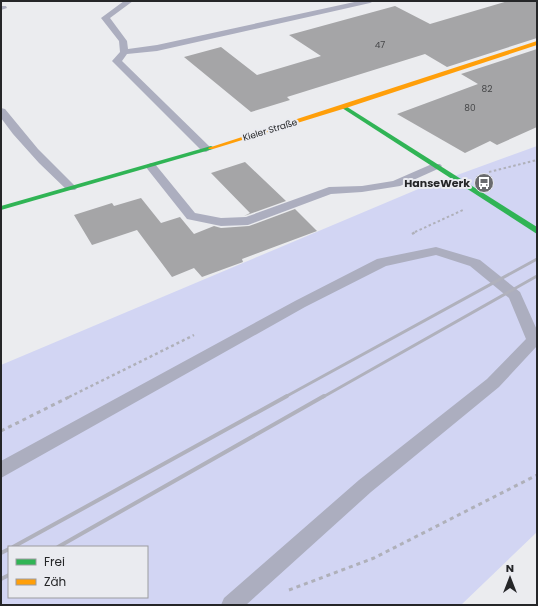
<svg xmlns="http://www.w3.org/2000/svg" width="538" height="606" viewBox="0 0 538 606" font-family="Poppins,sans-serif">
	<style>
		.green { fill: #d2d5f3; fill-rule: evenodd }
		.building { fill: #a5a5a7 }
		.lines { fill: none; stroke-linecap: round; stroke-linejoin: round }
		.path-far2 { stroke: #afb0b9; stroke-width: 2; stroke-dasharray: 2.5 2.5; stroke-linecap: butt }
		.path-far1 { stroke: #afb0b9; stroke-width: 2.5; stroke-dasharray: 3 3; stroke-linecap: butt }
		.path { stroke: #afb0b9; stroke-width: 3; stroke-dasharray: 4 4; stroke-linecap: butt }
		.lane { fill: #acaebf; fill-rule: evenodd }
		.fast { fill: #30b455; fill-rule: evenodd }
		.slow { fill: #ff9f0a; fill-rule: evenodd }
		.rail-far1 { stroke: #b0b1bc; stroke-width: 3 }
		.rail { stroke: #b0b1bc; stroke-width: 4 }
		.labels { text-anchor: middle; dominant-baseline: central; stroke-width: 4; stroke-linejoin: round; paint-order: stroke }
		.number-label { font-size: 9px; fill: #454648 }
		.far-street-label { font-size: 9px; fill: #252628; stroke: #eaebf0 }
		.poi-label { font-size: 11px; font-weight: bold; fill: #252628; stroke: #eaebf0; text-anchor: end }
	</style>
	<rect width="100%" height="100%" fill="#ebecef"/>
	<path class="green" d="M 537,146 L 537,532 L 461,605 L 1,605 L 1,365 L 416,190 ZM 9,547 L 147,547 L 147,597 L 9,597 Z"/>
	<g class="building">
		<path d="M 508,1 L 537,1 L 537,38 L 447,67 L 425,54 L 287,97 L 290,100 L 251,112 L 184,57 L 221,47 L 257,75 L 321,56 L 289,35 L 395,6 L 430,24 Z"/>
		<path d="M 537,49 L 537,127 L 497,145 L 490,141 L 465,153 L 397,114 L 478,84 L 461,74 Z"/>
		<path d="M 245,162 L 286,201 L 244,216 L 250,213 L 211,173 Z"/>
		<path d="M 141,198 L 161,223 L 180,217 L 194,234 L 214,226 L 221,228 L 249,226 L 295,209 L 317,231 L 242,259 L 243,262 L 202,277 L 194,268 L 172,277 L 137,230 L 92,245 L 74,215 L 112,203 L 114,206 Z"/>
	</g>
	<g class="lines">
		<g class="path-far2">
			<path d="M 489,172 L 537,160"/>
			<path d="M 415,232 L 463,210"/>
		</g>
		<g class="path-far1">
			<path d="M 412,234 L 417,231"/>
			<path d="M 69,397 L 194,335"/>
		</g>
		<g class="path">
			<path d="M 1,431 L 71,396"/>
			<path d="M 289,590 L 374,558 L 537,475"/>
		</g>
		<g class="lane">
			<path d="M 124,1 L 133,1 L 110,18 L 127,41 L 128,49 L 157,45 L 359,1 L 374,1 L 370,3 L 157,51 L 127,54 L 122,61 L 210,147 L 211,149 L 206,152 L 202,151 L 112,61 L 120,52 L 119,41 L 101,18 Z"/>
			<path d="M 1,6 L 6,6 L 7,8 L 1,10 Z"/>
			<path d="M 1,108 L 5,109 L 38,149 L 77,188 L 75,190 L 67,190 L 39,163 L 13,134 L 1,118 Z"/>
			<path d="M 151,163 L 155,164 L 195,213 L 221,218 L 246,217 L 329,187 L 362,186 L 393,181 L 432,164 L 440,164 L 442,166 L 440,168 L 400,186 L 362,192 L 331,194 L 248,225 L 221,226 L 187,219 L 145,166 Z"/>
			<path d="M 436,247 L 480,260 L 520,292 L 537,330 L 537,346 L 499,387 L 371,492 L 246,605 L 221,605 L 224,598 L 359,480 L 487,379 L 526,339 L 509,298 L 470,266 L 436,255 L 386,266 L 305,307 L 1,478 L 1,461 L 295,301 L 377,259 Z"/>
		</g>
		<g class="fast">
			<path d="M 344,105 L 537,227 L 537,234 L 342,108 L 342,106 Z"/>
			<path d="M 211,146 L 213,147 L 213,149 L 1,210 L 1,206 Z"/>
		</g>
		<path class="slow" d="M 537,41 L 537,45 L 346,108 L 213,149 L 209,149 L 208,148 Z"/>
		<g class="rail-far1">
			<path d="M 285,397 L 537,259"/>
			<path d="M 323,397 L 537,276"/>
		</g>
		<g class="rail">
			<path d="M 13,547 L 287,396"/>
			<path d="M 58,547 L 324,396"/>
			<path d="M 1,553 L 9,549"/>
			<path d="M 1,579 L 9,575"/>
		</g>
	</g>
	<defs>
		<g id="bus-disc" transform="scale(1)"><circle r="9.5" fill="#6a6b6e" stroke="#eaebf0"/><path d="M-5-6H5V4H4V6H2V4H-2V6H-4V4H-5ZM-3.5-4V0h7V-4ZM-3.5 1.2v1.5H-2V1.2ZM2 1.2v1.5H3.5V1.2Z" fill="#fff"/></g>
	</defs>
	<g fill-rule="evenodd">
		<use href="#bus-disc" x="484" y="183"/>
	</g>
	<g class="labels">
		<g class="number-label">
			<text x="380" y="45">47</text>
			<text x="487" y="89">82</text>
			<text x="470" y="108">80</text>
		</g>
		<g class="far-street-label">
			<text transform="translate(270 130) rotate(-17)">Kieler Straße</text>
		</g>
		<g class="poi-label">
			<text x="470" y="183">HanseWerk</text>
		</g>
	</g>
	<rect width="538" height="606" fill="none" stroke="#252628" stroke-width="4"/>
	<rect x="8" y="546" width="140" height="52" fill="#eaebf0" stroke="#9b9ca0"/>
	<rect x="16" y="559" width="20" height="6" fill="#30b455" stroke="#9b9ca0"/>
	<text x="44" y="566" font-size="12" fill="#252628">Frei</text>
	<rect x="16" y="579" width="20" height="6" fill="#ff9f0a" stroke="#9b9ca0"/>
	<text x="44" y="586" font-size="12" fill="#252628">Zäh</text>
	<g transform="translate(510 578)" stroke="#eaebf0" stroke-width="3" paint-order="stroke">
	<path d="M0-3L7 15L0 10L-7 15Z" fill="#252628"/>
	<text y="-6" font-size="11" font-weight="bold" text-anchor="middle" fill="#252628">N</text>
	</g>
</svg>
